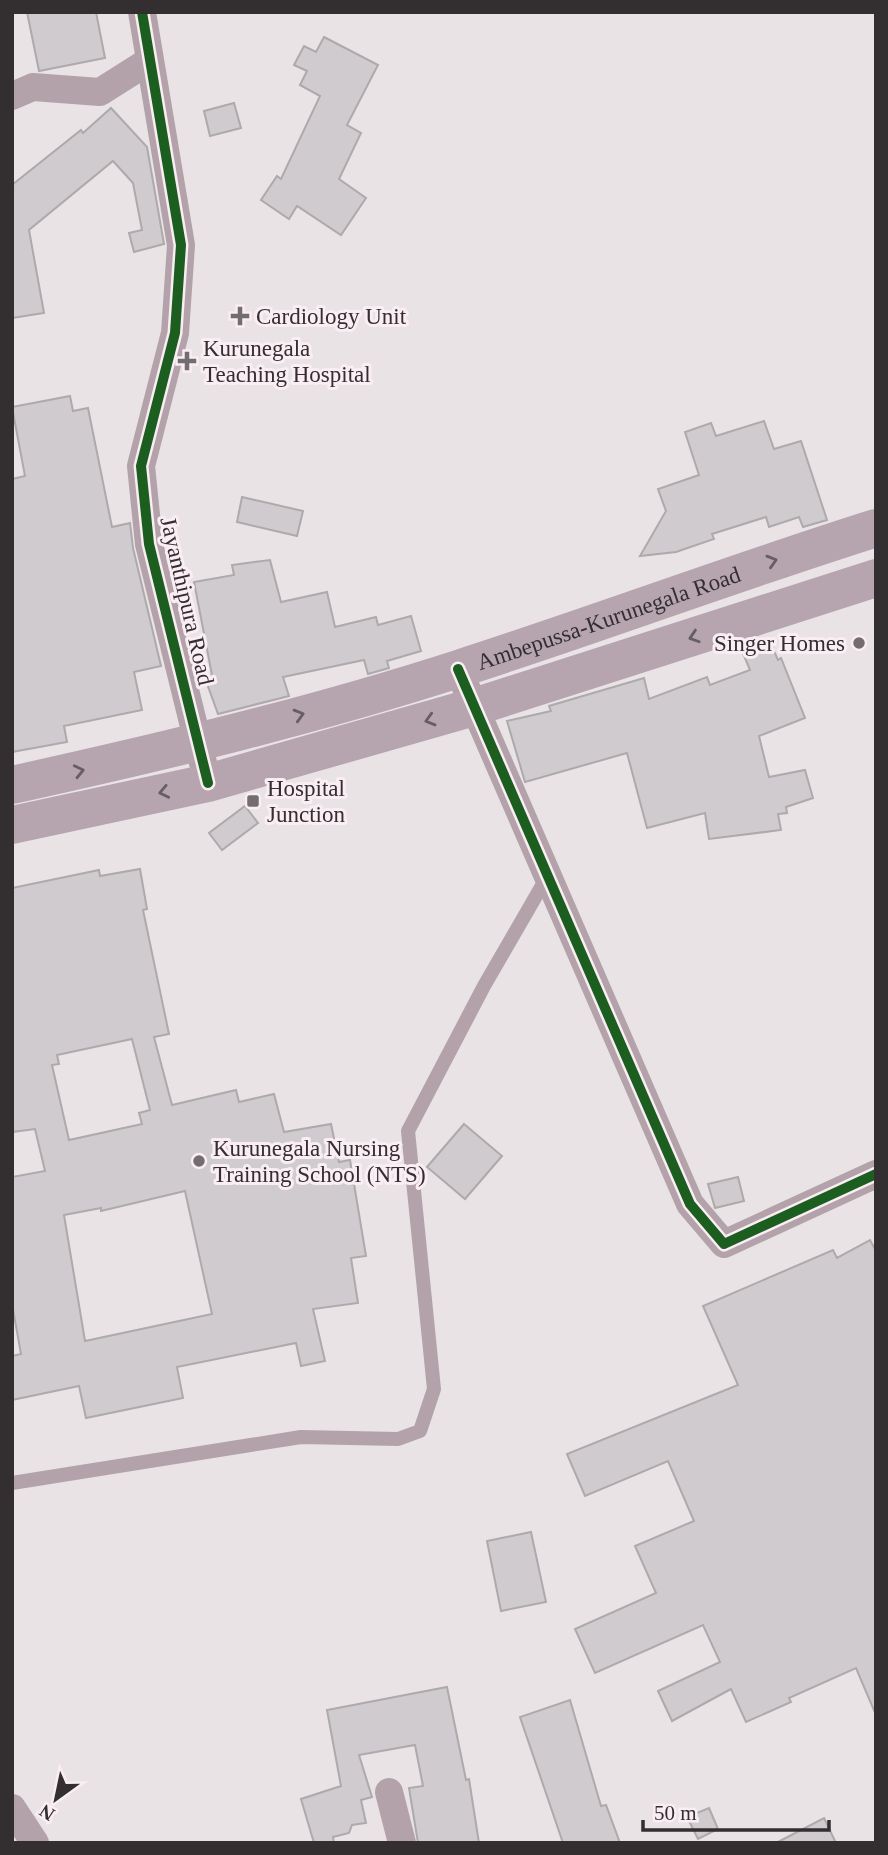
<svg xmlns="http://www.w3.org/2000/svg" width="888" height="1855" viewBox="0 0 888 1855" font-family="Georgia,serif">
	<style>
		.building { fill: #d0cbce; stroke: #aea9ab; stroke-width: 2; fill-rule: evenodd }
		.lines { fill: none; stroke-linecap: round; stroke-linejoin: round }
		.service { stroke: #b3a2aa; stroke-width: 14 }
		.minor { stroke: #b3a2aa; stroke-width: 28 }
		.trunk { stroke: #b6a5ae; stroke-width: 38 }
		.cycleway-casing { stroke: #faedf3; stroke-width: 15 }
		.cycleway { stroke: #1b5e20; stroke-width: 10 }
		.oneway { stroke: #675e62 }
		.poi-dot { fill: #736d70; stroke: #faedf3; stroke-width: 2.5 }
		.labels { text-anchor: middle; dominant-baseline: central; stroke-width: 6; stroke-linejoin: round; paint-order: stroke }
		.poi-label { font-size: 23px; fill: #332e30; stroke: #faedf3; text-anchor: start }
		.street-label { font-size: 23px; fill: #332e30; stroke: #faedf3 }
	</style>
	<rect width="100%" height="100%" fill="#e9e3e6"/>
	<g class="building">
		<path d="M 27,12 L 96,12 L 105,58 L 39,71 Z"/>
		<path d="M 324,37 L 378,65 L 347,125 L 361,133 L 339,179 L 366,198 L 341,235 L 297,206 L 289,219 L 261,200 L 277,176 L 281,179 L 320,96 L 300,85 L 307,71 L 294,65 L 304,46 L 316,52 Z"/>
		<path d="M 234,103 L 241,128 L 210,136 L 204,111 Z"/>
		<path d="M 111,108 L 147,147 L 164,244 L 134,252 L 129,233 L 142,230 L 133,183 L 113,161 L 29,230 L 44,313 L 12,318 L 12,185 L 81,130 L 83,133 Z"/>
		<path d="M 70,396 L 73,411 L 88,408 L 112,527 L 130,523 L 133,548 L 161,666 L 134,672 L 142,710 L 64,726 L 67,742 L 12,752 L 12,479 L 25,476 L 12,407 Z"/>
		<path d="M 764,421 L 774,449 L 801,441 L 827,520 L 803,527 L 799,517 L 769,527 L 766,517 L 712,534 L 714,539 L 676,552 L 640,556 L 666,511 L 658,489 L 699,475 L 685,432 L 711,423 L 716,436 Z"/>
		<path d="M 242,497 L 303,511 L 297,536 L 237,522 Z"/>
		<path d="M 270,560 L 281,602 L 327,592 L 335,627 L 376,617 L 378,625 L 411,616 L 421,651 L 387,661 L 389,668 L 368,674 L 364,660 L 283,677 L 289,696 L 218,714 L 205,678 L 212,675 L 194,582 L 234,575 L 232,565 Z"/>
		<path d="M 769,640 L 778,660 L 781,658 L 805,718 L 759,736 L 769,777 L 805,770 L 813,798 L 786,807 L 787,813 L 778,814 L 781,830 L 709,839 L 705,813 L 647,828 L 627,753 L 525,782 L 507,721 L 551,711 L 549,706 L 644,678 L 649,699 L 707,677 L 710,685 L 750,670 L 742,651 Z"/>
		<path d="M 245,806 L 258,823 L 222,850 L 209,833 Z"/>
		<path d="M 140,869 L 147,909 L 143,910 L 169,1034 L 154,1037 L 172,1105 L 236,1090 L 239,1102 L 274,1094 L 284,1132 L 331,1124 L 339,1162 L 350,1160 L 366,1256 L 351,1258 L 358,1303 L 313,1309 L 325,1361 L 301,1366 L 296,1343 L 177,1367 L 183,1398 L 86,1418 L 79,1386 L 12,1400 L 12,1356 L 21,1354 L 12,1304 L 12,1177 L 45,1171 L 35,1129 L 12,1132 L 12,888 L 99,870 L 100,876 ZM 132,1039 L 150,1110 L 139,1113 L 142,1124 L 69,1140 L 52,1065 L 59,1064 L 57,1055 ZM 185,1191 L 212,1314 L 85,1341 L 64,1215 L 101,1208 L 101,1211 Z"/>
		<path d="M 464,1124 L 502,1156 L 465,1199 L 427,1167 Z"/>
		<path d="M 738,1177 L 744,1201 L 715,1208 L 708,1184 Z"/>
		<path d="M 870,1240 L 876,1251 L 876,1715 L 856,1668 L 789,1698 L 791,1702 L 746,1722 L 731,1689 L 672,1721 L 658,1691 L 720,1662 L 703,1625 L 595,1673 L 575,1629 L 656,1593 L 635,1546 L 694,1521 L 668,1461 L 585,1496 L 567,1454 L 738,1385 L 703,1306 L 833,1250 L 837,1258 Z"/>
		<path d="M 531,1532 L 546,1602 L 501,1611 L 487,1541 Z"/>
		<path d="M 447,1687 L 466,1780 L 469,1779 L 479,1843 L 418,1843 L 409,1788 L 423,1786 L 415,1745 L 359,1755 L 372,1797 L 361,1800 L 366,1823 L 352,1825 L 349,1833 L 333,1837 L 334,1843 L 314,1843 L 301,1799 L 341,1786 L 327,1710 Z"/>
		<path d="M 570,1700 L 601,1806 L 606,1805 L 620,1843 L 563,1843 L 520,1717 Z"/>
		<path d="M 709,1808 L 718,1829 L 698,1839 L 687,1817 Z"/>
		<path d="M 824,1818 L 836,1843 L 776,1843 Z"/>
	</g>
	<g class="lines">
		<path class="service" d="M 12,1483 L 301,1437 L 398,1439 L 420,1431 L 434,1389 L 408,1131 L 484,986 L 547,877"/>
		<g class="minor">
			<path d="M 142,12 L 181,245 L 175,333 L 141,466 L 149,544 L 208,783"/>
			<path d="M 12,96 L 33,87 L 100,92 L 149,61"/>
			<path d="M 458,669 L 690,1204 L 724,1244 L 876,1174"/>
			<path d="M 389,1792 L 402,1843"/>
			<path d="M 12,1808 L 35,1843"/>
		</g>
		<g class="trunk">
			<path id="s1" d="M 12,785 C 162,752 312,716 458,669 C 598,624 736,572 876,528"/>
			<path d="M 12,825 L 208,783 L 474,707 L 876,578"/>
		</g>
		<g class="cycleway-casing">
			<g id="cycleway">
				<path d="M 142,12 L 181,245 L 175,333 L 141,466 L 149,544 L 208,783"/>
				<path d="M 458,669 L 690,1204 L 724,1244 L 876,1174"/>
			</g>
		</g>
		<use href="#cycleway" class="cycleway"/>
	</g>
	<defs><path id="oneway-chevron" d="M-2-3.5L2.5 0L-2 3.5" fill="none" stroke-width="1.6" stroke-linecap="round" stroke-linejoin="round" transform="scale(1.75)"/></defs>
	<g class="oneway">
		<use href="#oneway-chevron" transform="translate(772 561) rotate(-17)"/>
		<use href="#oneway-chevron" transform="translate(694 637) rotate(162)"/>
		<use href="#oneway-chevron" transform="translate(299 715) rotate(-16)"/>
		<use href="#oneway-chevron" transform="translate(430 720) rotate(164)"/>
		<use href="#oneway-chevron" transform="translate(79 771) rotate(-13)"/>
		<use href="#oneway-chevron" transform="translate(164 792) rotate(168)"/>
	</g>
	<g class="poi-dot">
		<path d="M236.5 305.5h7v7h7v7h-7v7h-7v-7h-7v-7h7z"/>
		<path d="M183.5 350.5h7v7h7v7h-7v7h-7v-7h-7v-7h7z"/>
		<circle cx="859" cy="643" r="7"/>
		<rect x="246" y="794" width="14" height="14" rx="3.5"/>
		<circle cx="199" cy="1161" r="7"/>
	</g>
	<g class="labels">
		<g class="poi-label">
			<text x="256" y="316">Cardiology Unit</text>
			<text x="203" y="348">Kurunegala<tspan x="203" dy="26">Teaching Hospital</tspan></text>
			<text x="845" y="643" text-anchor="end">Singer Homes</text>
			<text x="267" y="788">Hospital<tspan x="267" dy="26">Junction</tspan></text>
			<text x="213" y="1148">Kurunegala Nursing<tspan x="213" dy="26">Training School (NTS)</tspan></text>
		</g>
		<g class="street-label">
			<text transform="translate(187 601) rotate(77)">Jayanthipura Road</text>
			<text stroke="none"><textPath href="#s1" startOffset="620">Ambepussa-Kurunegala Road</textPath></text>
		</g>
	</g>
	<rect width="888" height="1855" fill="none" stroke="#332e30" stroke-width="28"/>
	<g transform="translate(56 1799) rotate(213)" stroke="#faedf3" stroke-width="5" paint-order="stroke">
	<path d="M0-5L12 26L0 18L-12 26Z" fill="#332e30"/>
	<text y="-10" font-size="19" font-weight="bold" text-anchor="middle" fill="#332e30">N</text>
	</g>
	<path d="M643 1820v10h186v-10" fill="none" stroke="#332e30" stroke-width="3.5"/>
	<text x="654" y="1820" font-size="21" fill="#332e30" stroke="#faedf3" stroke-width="5" paint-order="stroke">50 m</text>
</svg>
